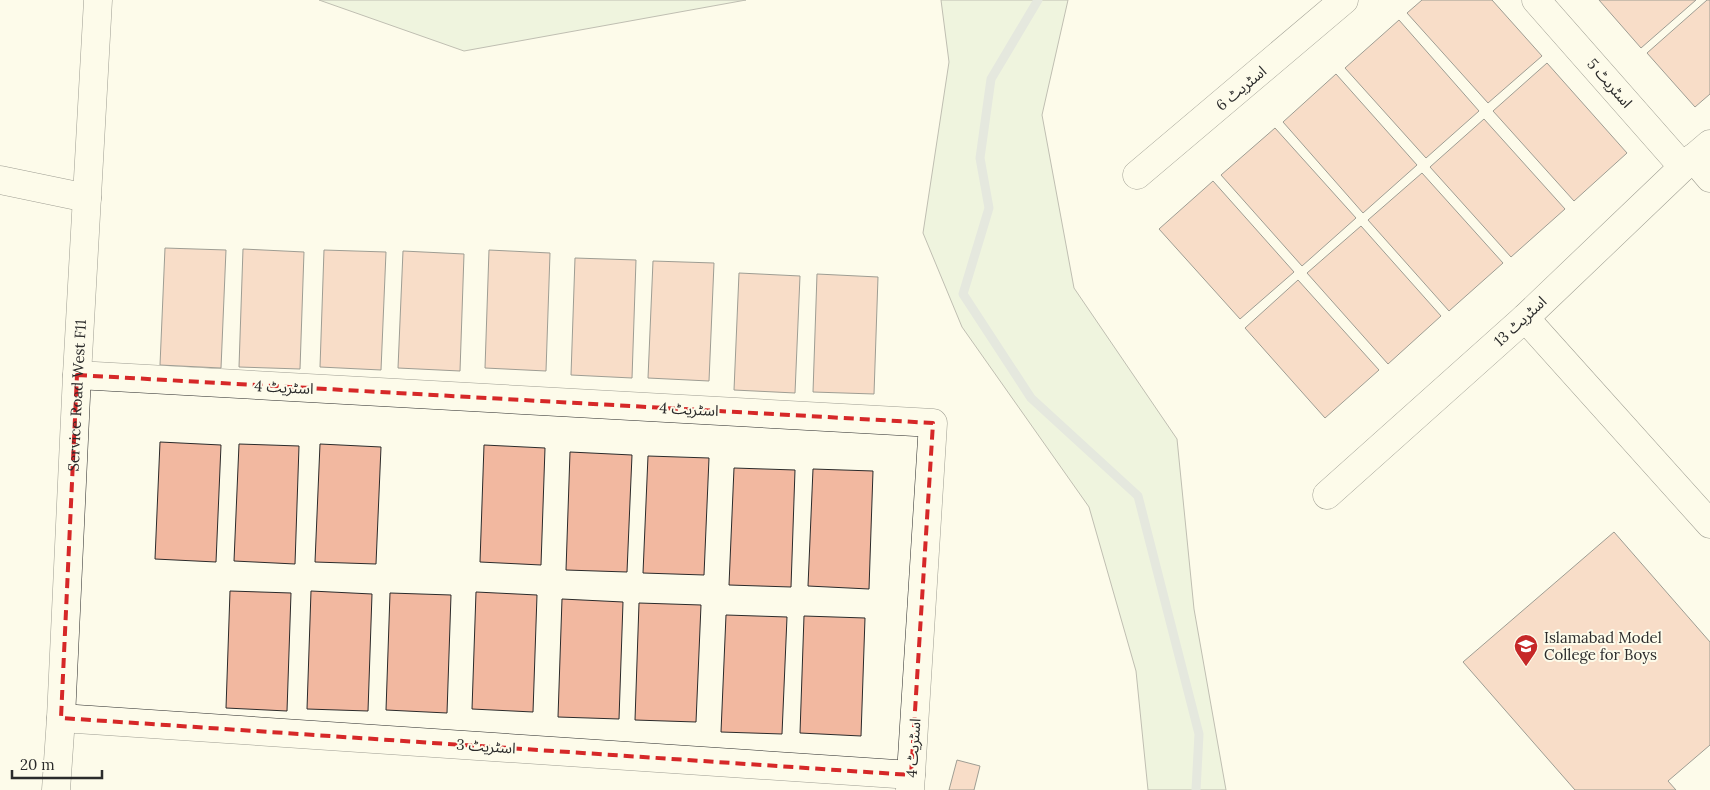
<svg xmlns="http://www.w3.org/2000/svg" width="1710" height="790" viewBox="0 0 1710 790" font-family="Lora,'Noto Sans Arabic',serif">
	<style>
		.green { fill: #deebd1; stroke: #74746e }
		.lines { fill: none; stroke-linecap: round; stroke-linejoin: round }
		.stream { stroke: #c7d0d0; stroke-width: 9 }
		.building { fill: #f2b8a0; stroke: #2b2b2b }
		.minor-casing { stroke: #2b2b2b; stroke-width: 29 }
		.secondary-casing { stroke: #2b2b2b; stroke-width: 29 }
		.minor { stroke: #fdfbea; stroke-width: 28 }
		.secondary { stroke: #fdfbea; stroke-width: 28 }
		.marked { fill: none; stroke: #d62828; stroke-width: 4; stroke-dasharray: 10 6; stroke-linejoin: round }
		.labels { text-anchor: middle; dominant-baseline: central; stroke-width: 4; stroke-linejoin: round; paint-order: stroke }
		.street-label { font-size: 15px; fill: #2b2b2b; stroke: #fdfbea }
		.poi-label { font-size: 15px; fill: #2b2b2b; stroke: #fdfbea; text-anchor: start }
	</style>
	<rect width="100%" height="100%" fill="#fdfbea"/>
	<g class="green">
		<path d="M 319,0 L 746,0 L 464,51 Z"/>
		<path d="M 941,0 L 1068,0 L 1042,115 L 1074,288 L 1177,439 L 1194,609 L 1226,790 L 1148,790 L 1136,671 L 1089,507 L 962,327 L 923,233 L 949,62 Z"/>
	</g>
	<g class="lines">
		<path class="stream" d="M 1038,0 L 991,79 L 980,158 L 989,208 L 963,294 L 1031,398 L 1138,496 L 1199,734 L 1196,790"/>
	</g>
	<g class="building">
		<path d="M 1422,0 L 1492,0 L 1542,56 L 1488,103 L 1407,13 Z"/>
		<path d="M 1599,0 L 1696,0 L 1641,48 Z"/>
		<path d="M 1707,0 L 1710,0 L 1710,94 L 1695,107 L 1647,53 Z"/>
		<path d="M 1399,20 L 1479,111 L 1426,158 L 1345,68 Z"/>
		<path d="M 1547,63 L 1627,153 L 1574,201 L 1493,111 Z"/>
		<path d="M 1336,74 L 1417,165 L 1363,213 L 1283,122 Z"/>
		<path d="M 1484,119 L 1565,209 L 1511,257 L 1430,167 Z"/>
		<path d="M 1275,128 L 1356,218 L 1302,266 L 1221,175 Z"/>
		<path d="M 1422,173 L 1503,263 L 1449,311 L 1368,220 Z"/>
		<path d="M 1213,181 L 1294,272 L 1240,319 L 1159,229 Z"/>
		<path d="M 1361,226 L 1441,316 L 1388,364 L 1307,273 Z"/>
		<path d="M 165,248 L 226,250 L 221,368 L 160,365 Z"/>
		<path d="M 243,249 L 304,252 L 300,369 L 239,367 Z"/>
		<path d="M 324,250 L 386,252 L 381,370 L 320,367 Z"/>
		<path d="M 489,250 L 550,253 L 546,371 L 485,368 Z"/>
		<path d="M 403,251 L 464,254 L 460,371 L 398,368 Z"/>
		<path d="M 575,258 L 636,260 L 632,378 L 571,375 Z"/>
		<path d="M 653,261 L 714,263 L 709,381 L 648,378 Z"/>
		<path d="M 739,273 L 800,276 L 795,393 L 734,390 Z"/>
		<path d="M 817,274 L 878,277 L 874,394 L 813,392 Z"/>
		<path d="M 1298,280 L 1379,370 L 1325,418 L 1245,328 Z"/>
		<path d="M 160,442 L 221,445 L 216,562 L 155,559 Z"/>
		<path d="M 239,444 L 299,446 L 295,564 L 234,561 Z"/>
		<path d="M 320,444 L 381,447 L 376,564 L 315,562 Z"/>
		<path d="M 484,445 L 545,448 L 541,565 L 480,562 Z"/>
		<path d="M 570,452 L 632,455 L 627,572 L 566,570 Z"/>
		<path d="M 648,456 L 709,458 L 704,575 L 643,573 Z"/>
		<path d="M 734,468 L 795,470 L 791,587 L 729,585 Z"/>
		<path d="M 813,469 L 873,471 L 869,589 L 808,586 Z"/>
		<path d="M 1614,532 L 1710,642 L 1710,745 L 1668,781 L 1676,790 L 1575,790 L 1463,662 Z"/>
		<path d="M 230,591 L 291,593 L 287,711 L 226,708 Z"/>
		<path d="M 311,591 L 372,594 L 368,711 L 307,709 Z"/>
		<path d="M 476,592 L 537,595 L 533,712 L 472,709 Z"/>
		<path d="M 390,593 L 451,595 L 447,713 L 386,710 Z"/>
		<path d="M 562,599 L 623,602 L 619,719 L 558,717 Z"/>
		<path d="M 639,603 L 701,605 L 696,722 L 635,720 Z"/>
		<path d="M 726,615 L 787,617 L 782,734 L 721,732 Z"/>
		<path d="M 804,616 L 865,618 L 861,736 L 800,733 Z"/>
		<path d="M 957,760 L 980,766 L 974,790 L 949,790 Z"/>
	</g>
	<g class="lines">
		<g class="minor-casing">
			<g id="minor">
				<path d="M 1536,0 L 1683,167"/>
				<path d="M 1693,158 L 1710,178"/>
				<path d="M 1137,175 L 1344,0"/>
				<path d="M 0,180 L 87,198"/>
				<path d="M 1525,318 L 1710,524"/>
				<path d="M 77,375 L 933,423 L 910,790"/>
				<path d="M 1327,495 L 1525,318 L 1683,167 L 1710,144"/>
				<path d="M 61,718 L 911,775"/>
			</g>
		</g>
		<g class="secondary-casing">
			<g id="secondary">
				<path id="s1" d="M 56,790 L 61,718 L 77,375 L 98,0"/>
			</g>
		</g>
		<use href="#minor" class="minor"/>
		<use href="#secondary" class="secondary"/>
	</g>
	<path d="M0 0H1710V790H0ZM 77,375 L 933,423 L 911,775 L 61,718 Z" fill="#fdfbea" fill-opacity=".55" fill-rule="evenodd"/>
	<path class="marked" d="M 77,375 L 933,423 L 911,775 L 61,718 Z"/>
	<defs>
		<g id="school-pin" transform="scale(1.25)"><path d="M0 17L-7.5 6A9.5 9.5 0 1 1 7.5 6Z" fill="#c62828" stroke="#fdfbea"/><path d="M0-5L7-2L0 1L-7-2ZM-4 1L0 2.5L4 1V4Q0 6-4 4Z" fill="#fff"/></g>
	</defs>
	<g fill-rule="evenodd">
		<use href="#school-pin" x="1526" y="646"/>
	</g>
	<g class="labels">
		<g class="street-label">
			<text transform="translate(1610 83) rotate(49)">اسٹریٹ 5</text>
			<text transform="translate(1241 88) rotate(-40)">اسٹریٹ 6</text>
			<text transform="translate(1520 321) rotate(-43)">اسٹریٹ 13</text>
			<text transform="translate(284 387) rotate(3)">اسٹریٹ 4</text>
			<text stroke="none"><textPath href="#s1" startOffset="395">Service Road West F11</textPath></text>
			<text transform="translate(689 409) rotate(3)">اسٹریٹ 4</text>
			<text transform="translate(486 746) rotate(4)">اسٹریٹ 3</text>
			<text transform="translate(913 748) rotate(-86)">اسٹریٹ 4</text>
		</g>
		<g class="poi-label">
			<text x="1544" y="637">Islamabad Model<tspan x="1544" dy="17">College for Boys</tspan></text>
		</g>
	</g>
	<path d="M12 770v8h90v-8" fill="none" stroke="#2b2b2b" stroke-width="2.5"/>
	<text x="20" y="770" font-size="15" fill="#2b2b2b" stroke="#fdfbea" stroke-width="4" paint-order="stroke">20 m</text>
</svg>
